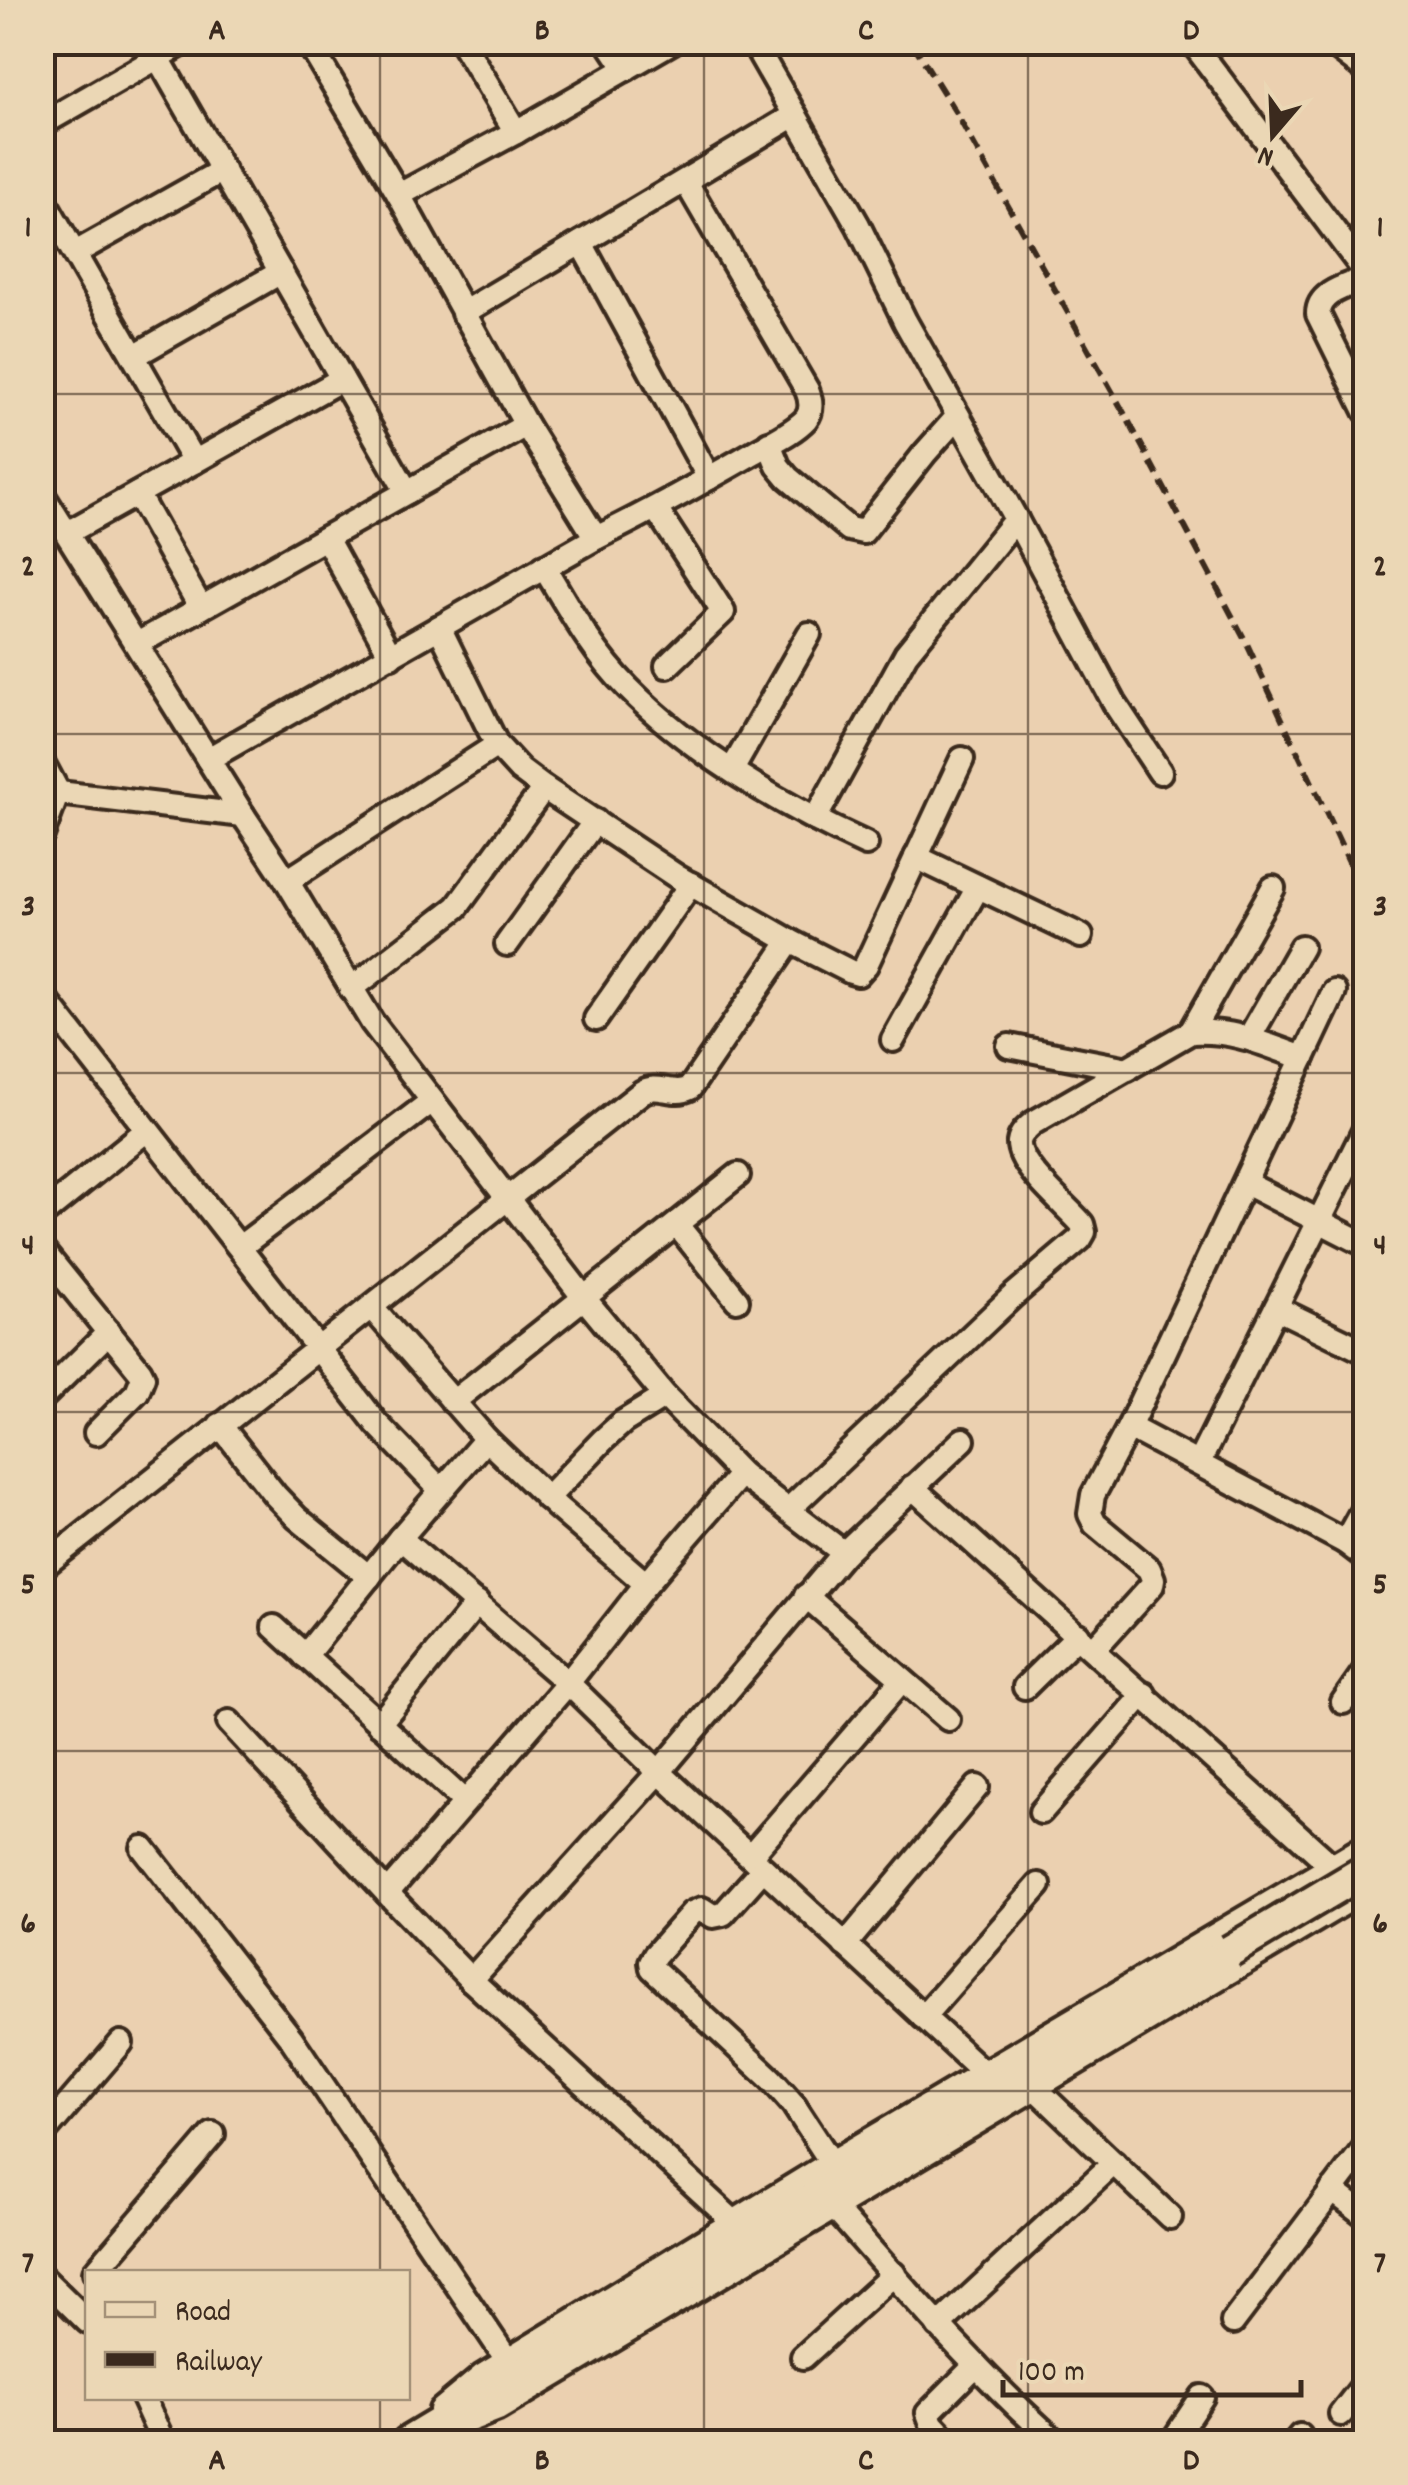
<svg xmlns="http://www.w3.org/2000/svg" width="1408" height="2485" viewBox="0 0 1408 2485" font-family="Dekko,sans-serif">
	<style>
		.lines { fill: none; stroke-linecap: round; stroke-linejoin: round }
		.minor-casing { stroke: #3b2a1e; stroke-width: 30 }
		.secondary-casing { stroke: #3b2a1e; stroke-width: 38 }
		.minor { stroke: #ebd7b5; stroke-width: 22 }
		.secondary { stroke: #ebd7b5; stroke-width: 30 }
		.rail { stroke: #3b2a1e; stroke-width: 6; stroke-dasharray: 15 8; stroke-linecap: butt }
		.secondary-bridge-casing { stroke: #3b2a1e; stroke-width: 38; stroke-linecap: butt }
		.secondary-bridge { stroke: #ebd7b5; stroke-width: 30 }
		.grid { fill: none; stroke: #3b2a1e; stroke-width: 2.5; stroke-opacity: 0.55 }
		.neatline { fill: none; stroke: #3b2a1e; stroke-width: 4 }
		.grid-label { font-size: 32px; text-anchor: middle; font-weight: bold; fill: #3b2a1e }
	</style>
	<rect width="100%" height="100%" fill="#ebd0b0"/>
	<filter id="ink" filterUnits="userSpaceOnUse"><feTurbulence type="fractalNoise" baseFrequency=".01" numOctaves="2"/><feDisplacementMap in="SourceGraphic" scale="20" xChannelSelector="R" yChannelSelector="G"/><feConvolveMatrix kernelMatrix="1 2 1 2 8 2 1 2 1" color-interpolation-filters="sRGB"/></filter>
	<g filter="url(#ink)">
		<g class="lines">
			<g class="minor-casing">
				<g id="minor">
					<path d="M 308,42 L 399,195 L 526,425 L 596,538"/>
					<path d="M 462,42 L 516,132"/>
					<path d="M 608,42 L 626,69"/>
					<path d="M 753,42 L 858,225 L 905,321 L 1016,519 L 1115,704 L 1160,772"/>
					<path d="M 1192,42 L 1366,273"/>
					<path d="M 158,58 L 407,492"/>
					<path d="M 42,124 L 185,42"/>
					<path d="M 399,195 L 516,132 L 672,42"/>
					<path d="M 42,197 L 194,462"/>
					<path d="M 581,243 L 709,478"/>
					<path d="M 75,253 L 223,170"/>
					<path d="M 1366,278 C 1347,286 1318,292 1318,314 L 1366,411"/>
					<path d="M 463,313 L 795,115"/>
					<path d="M 134,356 L 281,272"/>
					<path d="M 769,443 L 778,466 L 788,478 L 849,529 L 863,532 L 925,453 L 958,416"/>
					<path d="M 42,494 L 243,815 L 287,881 L 372,1022 L 584,1298 L 665,1396 L 741,1474 L 844,1553"/>
					<path d="M 137,494 L 201,608"/>
					<path d="M 656,509 L 723,612 L 667,666"/>
					<path d="M 67,533 L 342,379"/>
					<path d="M 326,538 L 391,656"/>
					<path d="M 544,567 C 569,609 593,653 628,688 C 692,753 783,806 866,844"/>
					<path d="M 439,627 L 497,745 L 520,770 L 544,788 L 676,876 L 790,941 L 851,972 L 858,974 L 866,965 L 962,759"/>
					<path d="M 137,644 L 526,425"/>
					<path d="M 208,759 L 596,538 C 650,512 701,483 753,453 C 770,443 793,433 806,419 C 813,410 811,400 807,390 L 686,182"/>
					<path d="M 42,762 L 58,792 L 42,835"/>
					<path d="M 732,770 L 809,634"/>
					<path d="M 42,791 L 243,815"/>
					<path d="M 815,819 L 906,654 L 1016,519"/>
					<path d="M 916,857 L 1081,936"/>
					<path d="M 287,881 L 497,745"/>
					<path d="M 507,944 L 595,821"/>
					<path d="M 351,989 L 457,907 L 544,788"/>
					<path d="M 42,995 L 377,1424 L 441,1490"/>
					<path d="M 596,1019 L 691,884"/>
					<path d="M 1191,1032 L 1273,888"/>
					<path d="M 1249,1038 L 1301,947"/>
					<path d="M 893,1040 L 978,887"/>
					<path d="M 1009,1046 L 1128,1069"/>
					<path d="M 1245,1183 L 1366,1245"/>
					<path d="M 42,1215 L 147,1130"/>
					<path d="M 677,1225 L 737,1300"/>
					<path d="M 240,1247 L 432,1101"/>
					<path d="M 42,1250 L 140,1371 L 143,1377 L 137,1392 L 96,1433"/>
					<path d="M 372,1308 L 486,1439 L 557,1507 L 646,1584"/>
					<path d="M 1276,1308 L 1366,1352"/>
					<path d="M 42,1398 L 109,1332"/>
					<path d="M 453,1402 L 738,1175"/>
					<path d="M 220,1425 L 275,1495 L 297,1518 L 369,1577"/>
					<path d="M 1129,1427 L 1345,1542 L 1366,1558"/>
					<path d="M 1199,1462 L 1366,1127"/>
					<path d="M 912,1487 L 1332,1866 L 1337,1875"/>
					<path d="M 547,1498 L 603,1440 L 623,1422 L 665,1396"/>
					<path d="M 788,1510 L 1014,1295 L 1080,1239 L 1084,1232 L 1082,1224 C 1067,1206 1017,1166 1019,1142 C 1020,1134 1027,1128 1033,1123 L 1191,1032 C 1236,1030 1261,1043 1303,1058"/>
					<path d="M 400,1538 L 568,1683 L 659,1772 L 983,2072"/>
					<path d="M 1345,1542 L 1366,1504"/>
					<path d="M 45,1565 L 642,1092 C 658,1082 673,1097 690,1088 L 790,941"/>
					<path d="M 806,1596 L 948,1719"/>
					<path d="M 274,1627 L 465,1802"/>
					<path d="M 1094,1649 L 1152,1585 L 1153,1579 L 1149,1569 L 1095,1524 L 1090,1514 L 1093,1495 L 1129,1427 L 1334,992"/>
					<path d="M 305,1656 L 400,1538 L 486,1439"/>
					<path d="M 1025,1687 L 1078,1635"/>
					<path d="M 1343,1702 L 1366,1669"/>
					<path d="M 229,1722 L 387,1893"/>
					<path d="M 379,1724 L 477,1603"/>
					<path d="M 1041,1812 L 1144,1694"/>
					<path d="M 143,1848 L 291,2038 L 508,2361"/>
					<path d="M 750,1856 L 902,1680"/>
					<path d="M 763,1869 L 723,1914 L 713,1916 L 702,1909 L 692,1913 L 655,1955 L 651,1962 L 652,1968 L 771,2079 L 793,2104 L 831,2162"/>
					<path d="M 845,1945 L 977,1787"/>
					<path d="M 471,1980 L 659,1772 L 844,1553 L 963,1440"/>
					<path d="M 923,2017 L 1039,1885"/>
					<path d="M 1035,2088 L 1170,2217"/>
					<path d="M 42,2135 L 121,2043"/>
					<path d="M 1332,2190 L 1366,2216"/>
					<path d="M 834,2208 C 906,2289 975,2371 1056,2442"/>
					<path d="M 734,2222 L 471,1980 L 387,1893 L 568,1683 L 646,1584 L 741,1474"/>
					<path d="M 95,2272 L 213,2134"/>
					<path d="M 42,2277 L 88,2322"/>
					<path d="M 1233,2322 L 1366,2146"/>
					<path d="M 938,2326 L 1114,2163"/>
					<path d="M 803,2357 L 894,2274"/>
					<path d="M 143,2398 L 163,2442"/>
					<path d="M 441,2410 L 482,2376 L 817,2171 L 1366,1846"/>
					<path d="M 1341,2414 L 1366,2382"/>
					<path d="M 452,2427 L 498,2409 L 1366,1890"/>
					<path d="M 949,2442 L 932,2424 L 928,2413 L 976,2365"/>
					<path d="M 1172,2442 L 1202,2397"/>
					<path d="M 1295,2442 L 1300,2436"/>
				</g>
			</g>
			<g class="secondary-casing">
				<g id="secondary">
					<path d="M 1336,42 L 1366,65"/>
					<path d="M 408,2442 L 717,2256 L 1230,1951"/>
				</g>
			</g>
			<use href="#minor" class="minor"/>
			<use href="#secondary" class="secondary"/>
			<path class="rail" d="M 912,42 L 956,113 L 1128,420 L 1246,642 L 1366,898"/>
			<g class="secondary-bridge-casing">
				<path id="secondary-bridge" d="M 1230,1951 L 1366,1870"/>
			</g>
			<use href="#secondary-bridge" class="secondary-bridge"/>
		</g>
	</g>
	<path class="grid" d="M 380,42 L 380,2272M 704,42 L 704,2442M 1028,42 L 1028,2442M 42,394 L 1366,394M 42,734 L 1366,734M 42,1073 L 1366,1073M 42,1412 L 1366,1412M 42,1751 L 1366,1751M 42,2091 L 1366,2091M 380,2398 L 380,2442"/>
	<rect width="1408" height="2485" fill="none" stroke="#ebd7b5" stroke-width="110"/>
	<rect x="85" y="2270" width="325" height="130" fill="#ebd7b5" stroke="#a59279" stroke-width="2.5"/>
	<rect x="105" y="2302" width="50" height="15" fill="#ebd7b5" stroke="#a59279" stroke-width="2.5"/>
	<text x="175" y="2320" font-size="30" fill="#3b2a1e">Road</text>
	<rect x="105" y="2352" width="50" height="15" fill="#3b2a1e" stroke="#a59279" stroke-width="2.5"/>
	<text x="175" y="2370" font-size="30" fill="#3b2a1e">Railway</text>
	<g transform="translate(1273 135) rotate(199)" stroke="#ebd7b5" stroke-width="8" paint-order="stroke">
	<path d="M0-8L18 38L0 25L-18 38Z" fill="#3b2a1e"/>
	<text y="-15" font-size="28" font-weight="bold" text-anchor="middle" fill="#3b2a1e">N</text>
	</g>
	<path d="M1003 2380v15h298v-15" fill="none" stroke="#3b2a1e" stroke-width="5"/>
	<text x="1018" y="2380" font-size="30" fill="#3b2a1e" stroke="#ebd7b5" stroke-width="8" paint-order="stroke">100 m</text>
	<rect x="55" y="55" width="1298" height="2375" class="neatline"/>
	<g class="grid-label">
		<text x="217" y="39">A</text>
		<text x="542" y="39">B</text>
		<text x="866" y="39">C</text>
		<text x="1191" y="39">D</text>
		<text x="28" y="236">1</text>
		<text x="1380" y="236">1</text>
		<text x="28" y="575">2</text>
		<text x="1380" y="575">2</text>
		<text x="28" y="915">3</text>
		<text x="1380" y="915">3</text>
		<text x="28" y="1254">4</text>
		<text x="1380" y="1254">4</text>
		<text x="28" y="1593">5</text>
		<text x="1380" y="1593">5</text>
		<text x="28" y="1932">6</text>
		<text x="1380" y="1932">6</text>
		<text x="28" y="2272">7</text>
		<text x="1380" y="2272">7</text>
		<text x="217" y="2469">A</text>
		<text x="542" y="2469">B</text>
		<text x="866" y="2469">C</text>
		<text x="1191" y="2469">D</text>
	</g>
</svg>
